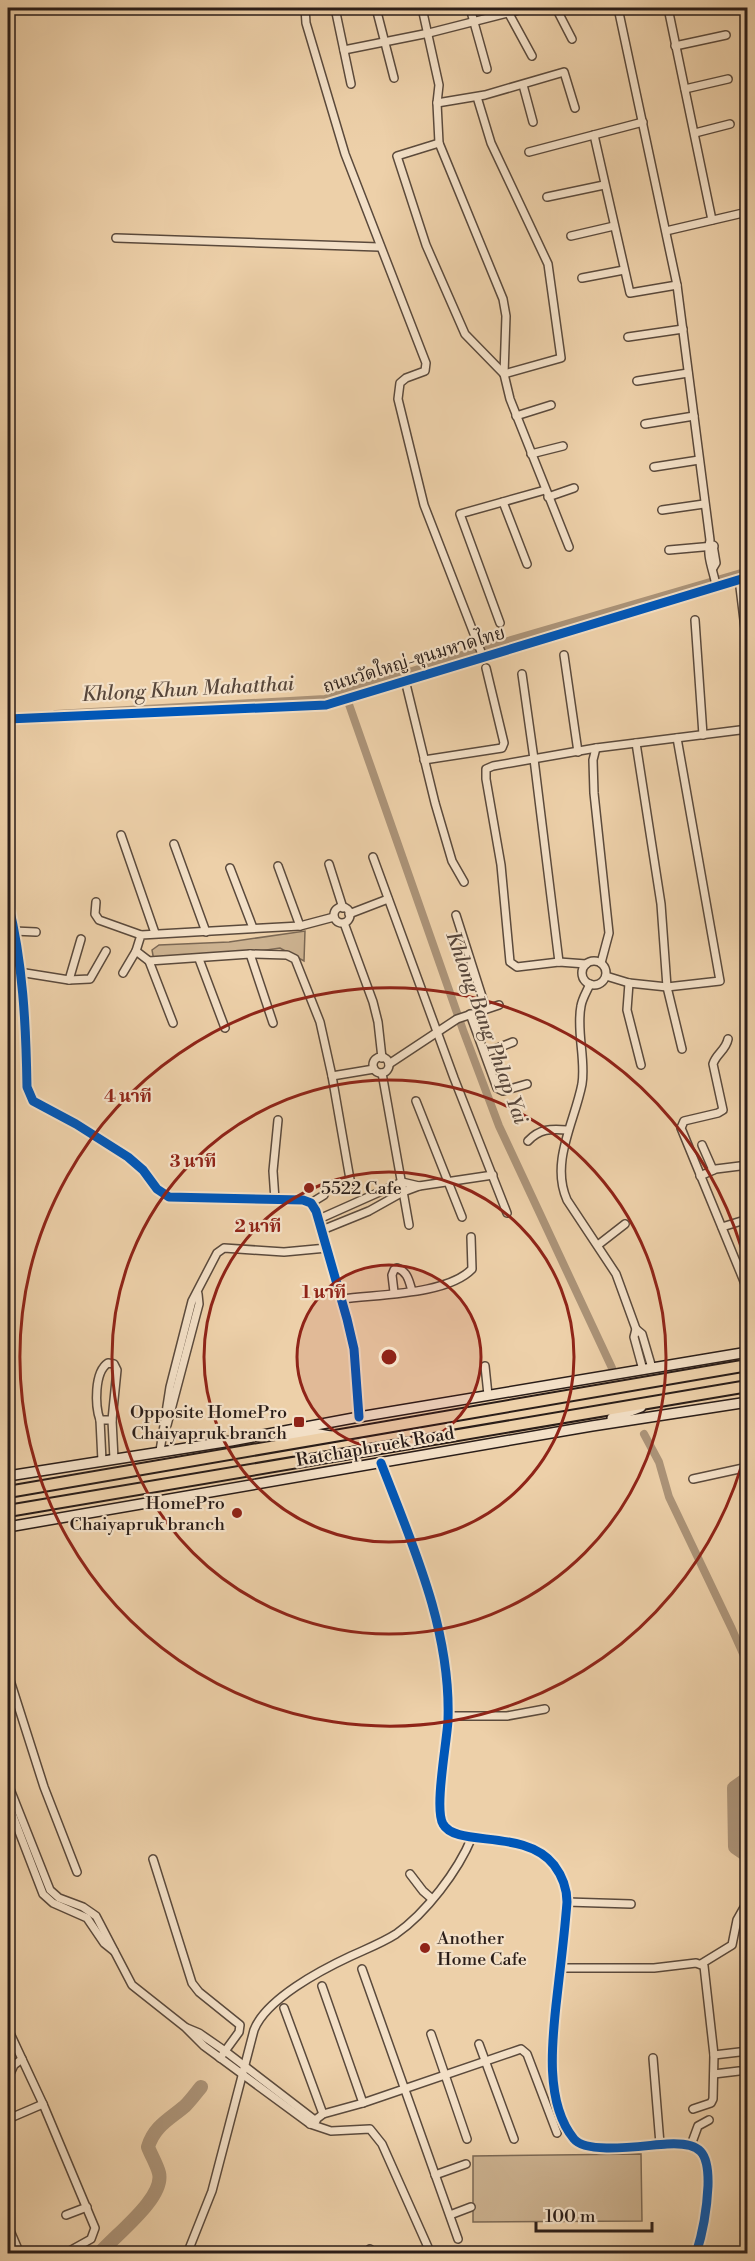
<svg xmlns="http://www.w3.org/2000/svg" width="755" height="2261" viewBox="0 0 755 2261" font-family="'Libre Bodoni','Noto Serif Thai',serif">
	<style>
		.green { fill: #ccb290; stroke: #7b6854; stroke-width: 1.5 }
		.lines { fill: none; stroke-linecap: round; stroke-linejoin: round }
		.canal { stroke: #ab9378; stroke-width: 8 }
		.river { stroke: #ab9378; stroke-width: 14 }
		.street-casing { stroke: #5b4a3c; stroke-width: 10 }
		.secondary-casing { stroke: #2a1d18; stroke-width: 12 }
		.primary-casing { stroke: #2a1d18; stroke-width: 14 }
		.street { stroke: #f3e0c7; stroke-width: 7 }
		.secondary { stroke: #f3e0c7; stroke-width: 9 }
		.primary { stroke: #edd0a9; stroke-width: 10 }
		.cycleway-casing { stroke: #f3e0c7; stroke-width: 13 }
		.cycleway { stroke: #0057b8; stroke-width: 9 }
		.ring { fill: none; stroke: #8f2418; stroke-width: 3 }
		.poi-dot { fill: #8f2418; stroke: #f3e0c7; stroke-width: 2 }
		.labels { text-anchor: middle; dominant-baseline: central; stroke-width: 4.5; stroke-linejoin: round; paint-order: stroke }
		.street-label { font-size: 18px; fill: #2a1d18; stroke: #f3e0c7 }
		.poi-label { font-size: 18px; fill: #2a1d18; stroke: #f3e0c7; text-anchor: start }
		.water-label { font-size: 20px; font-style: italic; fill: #57463a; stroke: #f3e0c7 }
		.centre { fill: #8f2418; stroke: #f3e0c7; stroke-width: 3 }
		.ring-label { font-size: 18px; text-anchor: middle; font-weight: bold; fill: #8f2418; stroke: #f3e0c7; stroke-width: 4.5; stroke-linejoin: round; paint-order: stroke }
	</style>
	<rect width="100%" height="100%" fill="#edd0a9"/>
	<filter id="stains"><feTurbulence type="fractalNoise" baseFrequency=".00333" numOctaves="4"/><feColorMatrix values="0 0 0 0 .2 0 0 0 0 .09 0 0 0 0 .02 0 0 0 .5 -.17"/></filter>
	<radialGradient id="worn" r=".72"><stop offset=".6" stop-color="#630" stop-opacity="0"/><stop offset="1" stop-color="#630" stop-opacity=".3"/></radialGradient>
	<g class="green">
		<path d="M 305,931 L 304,961 L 280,948 L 187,961 L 154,961 L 152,950 L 159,945 L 229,942 Z"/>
		<path d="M 641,2154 L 642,2221 L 473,2222 L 473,2156 Z"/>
	</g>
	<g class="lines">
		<g class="canal">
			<path d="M 345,693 L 463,1030 L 499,1126 L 612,1368"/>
			<path d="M 56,714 L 325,699 L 487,647 L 748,571"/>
			<path d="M 644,1434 L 659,1462 L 669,1497 L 732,1629 L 748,1665"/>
		</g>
		<g class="river">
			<path d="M 748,1778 L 734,1788 L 735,1847 L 748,1856"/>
			<path d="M 99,2254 C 115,2235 165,2198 159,2173 C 157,2165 151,2155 148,2147 C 154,2126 170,2119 185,2106 C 191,2100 196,2093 201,2087"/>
		</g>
		<g class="street-casing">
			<g id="street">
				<path d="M 305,8 L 306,23 L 345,154 L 426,363 L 425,371 L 406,378 L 400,383 L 398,399 L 424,505 L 483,657"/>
				<path d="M 335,8 L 351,84"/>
				<path d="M 376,8 L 394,78"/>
				<path d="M 422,8 L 439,85 L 437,103 L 439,143 L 503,299 L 506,316 L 504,374 L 510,399 L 569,547"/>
				<path d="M 470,8 L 487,69"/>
				<path d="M 556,8 L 572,39"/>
				<path d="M 618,8 L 677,285 L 710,540 C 706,556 713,569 716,585"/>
				<path d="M 668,8 L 712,220"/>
				<path d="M 508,12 L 532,56"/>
				<path d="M 675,46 L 726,35"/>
				<path d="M 344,50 L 429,33 L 527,8"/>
				<path d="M 523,85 L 533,122"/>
				<path d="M 685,89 L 728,79"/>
				<path d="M 437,103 L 485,95 L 564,72 L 575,108"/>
				<path d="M 695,133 L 730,124"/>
				<path d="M 594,135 L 630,293 L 677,285"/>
				<path d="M 439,143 L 397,156 L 426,245 L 465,334 L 504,374 L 561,358 L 548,264 L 491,143 L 477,97"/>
				<path d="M 529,152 L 643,122"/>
				<path d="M 547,197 L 604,185"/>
				<path d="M 666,231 L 743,213"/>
				<path d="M 571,236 L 614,226"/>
				<path d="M 116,238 L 379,247"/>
				<path d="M 582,278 L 624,270"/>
				<path d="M 628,337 L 683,329"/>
				<path d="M 637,381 L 688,373"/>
				<path d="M 516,416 L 551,405"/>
				<path d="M 645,424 L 694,416"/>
				<path d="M 531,454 L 563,446"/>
				<path d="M 654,467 L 699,460"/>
				<path d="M 548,497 L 574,488"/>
				<path d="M 503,502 L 527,564"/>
				<path d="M 662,510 L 704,504"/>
				<path d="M 669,550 L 714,546"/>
				<path d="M 713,568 L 716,563 L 713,545"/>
				<path d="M 739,579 L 748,653"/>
				<path d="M 695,620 L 703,735"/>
				<path d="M 500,623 L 460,514 L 545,490"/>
				<path d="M 564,655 L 578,752"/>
				<path d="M 522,674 L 534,759 L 559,962"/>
				<path d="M 405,680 L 435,803 L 452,861 L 464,882"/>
				<path d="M 8,719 L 326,705 L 748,577"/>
				<path d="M 636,743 L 661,904 L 667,987 L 682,1049"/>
				<path d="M 596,748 L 593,760 L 594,793 L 609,933 L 601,963"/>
				<path d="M 424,760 L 502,748 L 504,743 L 486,668"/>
				<path d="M 121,835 L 155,933"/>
				<path d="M 174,844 L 206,932"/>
				<path d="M 373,857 L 454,1078 L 507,1213"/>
				<path d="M 329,864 L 343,908"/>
				<path d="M 278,866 L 300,926"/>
				<path d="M 230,868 L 253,928"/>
				<path d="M 96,902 L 95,914 L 99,920 L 141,935"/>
				<path d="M 8,903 C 23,962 26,1026 27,1087 L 33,1101 L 76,1124 L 128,1157 L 143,1170 L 157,1189 L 169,1197 L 303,1200 L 311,1203 L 316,1211 L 347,1319 L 354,1349 L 359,1417"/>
				<circle cx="342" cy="915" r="8"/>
				<path d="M 349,914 L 388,899"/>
				<path d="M 456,915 L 486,1009"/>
				<path d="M 344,923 L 373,1002 L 378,1022 L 382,1058"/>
				<path d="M 14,931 L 36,932"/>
				<path d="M 136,951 L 149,961 L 250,954 L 287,955 L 295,959 L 320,1022 L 332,1076 L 351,1185"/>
				<path d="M 250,954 L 273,1023"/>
				<path d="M 199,959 L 225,1028"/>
				<circle cx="594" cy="973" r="12"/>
				<path d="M 149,961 L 173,1023"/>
				<path d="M 586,964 L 559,962 L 517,967 L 510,962 L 501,865 L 486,779 L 486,769 L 493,766 L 596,748 L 748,729"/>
				<path d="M 19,972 L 69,980 L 90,979 L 106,951"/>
				<path d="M 123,973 L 136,951 L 141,935 L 300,926 L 334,917"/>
				<path d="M 606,976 L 629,983 L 667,987 L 720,981 L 677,738"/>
				<path d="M 69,980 L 81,939"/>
				<path d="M 629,983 L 627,1010 L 641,1065"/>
				<path d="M 590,984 C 587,991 582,999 581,1006 C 576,1031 586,1059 582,1084 C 575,1121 550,1162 567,1200 L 616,1274 L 636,1329 L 642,1334 L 652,1368"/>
				<path d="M 470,1014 L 497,1088 L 503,1091 L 527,1084"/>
				<path d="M 728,1039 C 726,1050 716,1054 713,1064 L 723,1110 L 718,1113 L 684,1121 L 681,1128 L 748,1291"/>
				<path d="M 485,1053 L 513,1042"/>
				<circle cx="381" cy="1065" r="8"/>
				<path d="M 389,1064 L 457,1019 L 499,1005"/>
				<path d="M 382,1073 L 409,1225"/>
				<path d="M 332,1076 L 374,1069"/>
				<path d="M 416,1101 L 462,1217"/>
				<path d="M 528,1141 C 540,1128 551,1129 568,1130"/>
				<path d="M 702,1145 L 713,1170"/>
				<path d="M 700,1176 L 716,1169 L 748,1165"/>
				<path d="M 275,1200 L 273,1171 L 278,1120"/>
				<path d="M 311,1203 L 324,1195 L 327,1184"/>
				<path d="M 319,1219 L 402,1182 L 419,1186"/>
				<path d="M 722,1227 L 748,1219"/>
				<path d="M 322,1230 L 369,1211 L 403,1192 L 419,1186 L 493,1175"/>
				<path d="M 598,1245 L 625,1224"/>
				<path d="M 394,1292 L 392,1275 L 394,1270 L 397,1268 C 408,1272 409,1281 412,1291"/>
				<path d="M 342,1299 C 378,1294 447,1295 472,1269 L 471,1237"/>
				<path d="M 636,1329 L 634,1337 L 643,1370"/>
				<path d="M 485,1366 L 488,1395"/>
				<path d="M 100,1420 C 95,1406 94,1372 108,1363 L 114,1364 L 117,1370 L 112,1420 L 114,1459"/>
				<path d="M 167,1425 L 199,1304 L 198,1294"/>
				<path d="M 160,1451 L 170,1387 L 192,1301 L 217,1253 L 224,1248 L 284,1252 L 327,1248"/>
				<path d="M 102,1461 L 100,1420 L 112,1420"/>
				<path d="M 381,1463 C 413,1546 451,1630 448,1720 C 447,1742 434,1809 443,1824 C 456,1848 525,1828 554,1865 C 563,1877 567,1888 567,1902 C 565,1928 562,1954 559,1979 C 554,2026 541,2099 574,2139 C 587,2155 646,2145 667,2144 C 701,2142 709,2152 708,2186 C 707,2208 703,2232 696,2254"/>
				<path d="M 693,1479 L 748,1467"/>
				<path d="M 8,1645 L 8,1654"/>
				<path d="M 8,1674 L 44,1787 L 77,1872"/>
				<path d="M 448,1716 L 507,1716 L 545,1709"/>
				<path d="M 8,1784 L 50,1890 L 59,1898 L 83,1907 L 96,1916 L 132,1985 L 185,2027 L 204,2046 L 310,2124 L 331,2131 L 370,2129 L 382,2144 L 431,2254"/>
				<path d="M 8,1803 L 43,1894 L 53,1903 L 87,1918 L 104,1943 L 114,1951"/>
				<path d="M 153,1859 L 192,1983 L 199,1992 L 240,2025 L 239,2032 L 220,2058"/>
				<path d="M 410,1874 L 423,1891 L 431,1898"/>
				<path d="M 567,1902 L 631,1904"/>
				<path d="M 701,1964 L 732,1945 L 737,1920 L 746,1904"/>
				<path d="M 561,1968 L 654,1968 L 696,1963 L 704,1966 L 714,2055 L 713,2099 L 711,2103 L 693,2109"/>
				<path d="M 362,1969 L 458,2239"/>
				<path d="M 322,1986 L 363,2103"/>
				<path d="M 284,2008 L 323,2114"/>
				<path d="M 187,2028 L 199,2033 L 225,2051 L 316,2121"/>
				<path d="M 8,2029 L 43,2104 L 95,2228 L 91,2239 L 64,2254"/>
				<path d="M 431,2034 L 467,2139"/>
				<path d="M 479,2044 L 514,2139"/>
				<path d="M 714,2055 L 748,2051"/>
				<path d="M 653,2058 L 660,2144"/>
				<path d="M 714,2074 L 739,2071"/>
				<path d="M 8,2078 L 14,2065 L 22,2059"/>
				<path d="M 8,2119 L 43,2104"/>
				<path d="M 310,2124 L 323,2114 L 363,2103 L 521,2049 L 527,2054 L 557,2133"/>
				<path d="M 691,2145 L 698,2126 L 709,2120"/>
				<path d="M 435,2175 L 466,2164"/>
				<path d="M 66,2215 L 87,2207"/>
				<path d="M 450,2215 L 471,2207"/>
				<path d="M 8,2226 L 20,2254"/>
				<path d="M 370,2249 L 372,2254"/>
				<path d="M 187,2254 L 212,2191 L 254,2030 C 266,1999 321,1970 351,1956 C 366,1949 382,1943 396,1934 C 426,1913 458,1871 472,1837"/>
			</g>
		</g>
		<g class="secondary-casing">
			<g id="secondary">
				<path d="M 612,1418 L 641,1407"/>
				<path d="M 278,1437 L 314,1433 L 330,1436"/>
				<path d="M 8,1476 L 231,1441 L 359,1417 L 748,1352"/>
				<path d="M 8,1527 L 592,1426 L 748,1402"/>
			</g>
		</g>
		<g class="primary-casing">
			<g id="primary">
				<path d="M 8,1492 L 748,1365"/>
				<path d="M 8,1511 L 748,1386"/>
			</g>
		</g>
		<use href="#street" class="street"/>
		<use href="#secondary" class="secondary"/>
		<use href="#primary" class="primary"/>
		<g class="cycleway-casing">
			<g id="cycleway">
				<path d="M 8,719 L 326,705 L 748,577"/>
				<path d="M 8,903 C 23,962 26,1026 27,1087 L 33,1101 L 76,1124 L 128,1157 L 143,1170 L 157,1189 L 169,1197 L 303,1200 L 311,1203 L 316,1211 L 347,1319 L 354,1349 L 359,1417"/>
				<path d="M 381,1463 C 413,1546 451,1630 448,1720 C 447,1742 434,1809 443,1824 C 456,1848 525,1828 554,1865 C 563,1877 567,1888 567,1902 C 565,1928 562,1954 559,1979 C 554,2026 541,2099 574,2139 C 587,2155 646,2145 667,2144 C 701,2142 709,2152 708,2186 C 707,2208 703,2232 696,2254"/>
			</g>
		</g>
		<use href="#cycleway" class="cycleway"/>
	</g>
	<circle cx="389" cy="1357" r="92" fill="#8f2418" fill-opacity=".12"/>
	<g class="ring">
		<circle cx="389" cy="1357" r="92"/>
		<circle cx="389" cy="1357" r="185"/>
		<circle cx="389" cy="1357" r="277"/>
		<path d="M747 1446A369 369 0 1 1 747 1268"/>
	</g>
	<g class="poi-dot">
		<circle cx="309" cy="1188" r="6"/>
		<rect x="293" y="1416" width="12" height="12" rx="3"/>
		<circle cx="237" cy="1513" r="6"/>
		<circle cx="425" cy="1948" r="6"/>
	</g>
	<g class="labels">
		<g class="street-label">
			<text transform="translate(414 660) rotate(-17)">ถนนวัดใหญ่-ขุนมหาดไทย</text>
			<text transform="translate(375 1447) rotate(-10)">Ratchaphruek Road</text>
		</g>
		<g class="poi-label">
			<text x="321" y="1188">5522 Cafe</text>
			<text x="287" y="1412" text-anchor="end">Opposite HomePro<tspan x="287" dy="21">Chaiyapruk branch</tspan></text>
			<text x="225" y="1503" text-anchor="end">HomePro<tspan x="225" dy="21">Chaiyapruk branch</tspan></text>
			<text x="437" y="1938">Another<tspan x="437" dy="21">Home Cafe</tspan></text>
		</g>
		<g class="water-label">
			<text transform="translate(188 690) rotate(-3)">Khlong Khun Mahatthai</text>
			<text transform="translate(486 1028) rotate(70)">Khlong Bang Phlap Yai</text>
		</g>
	</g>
	<circle cx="389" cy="1357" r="9" class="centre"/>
	<g class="ring-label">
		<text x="128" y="1102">4 นาที</text>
		<text x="193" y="1167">3 นาที</text>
		<text x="258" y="1232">2 นาที</text>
		<text x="324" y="1298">1 นาที</text>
	</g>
	<rect width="755" height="2261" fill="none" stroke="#edd0a9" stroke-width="30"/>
	<rect x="9" y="9" width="737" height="2243" fill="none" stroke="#2a1d18" stroke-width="3"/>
	<rect x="15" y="15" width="725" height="2231" fill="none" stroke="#2a1d18" stroke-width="1.5"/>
	<path d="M536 2222v9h116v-9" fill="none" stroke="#2a1d18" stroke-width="3"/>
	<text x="545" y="2222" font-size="18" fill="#2a1d18" stroke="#f3e0c7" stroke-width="4.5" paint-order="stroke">100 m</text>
	<rect width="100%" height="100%" filter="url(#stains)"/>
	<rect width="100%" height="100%" fill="url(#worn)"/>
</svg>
